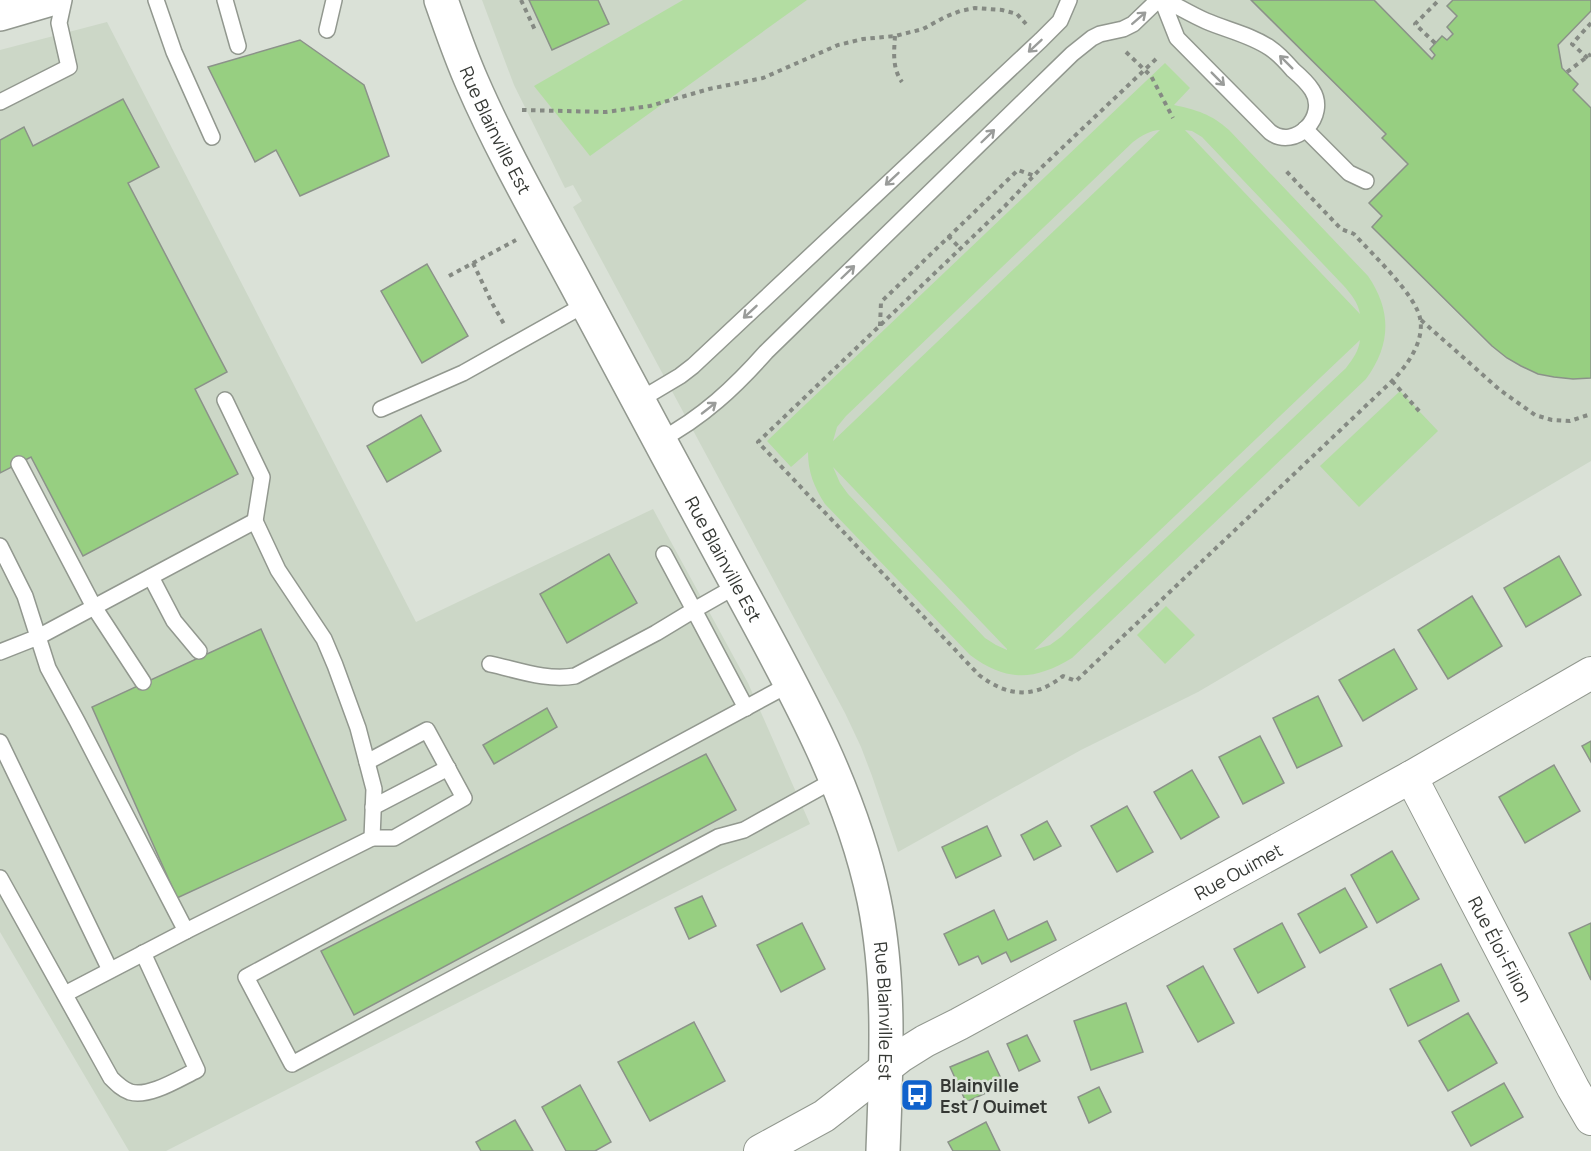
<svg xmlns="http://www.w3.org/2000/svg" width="1591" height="1151" viewBox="0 0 1591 1151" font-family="Manrope,sans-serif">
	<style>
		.built { fill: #ccd7c7 }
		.green { fill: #b3dda2; fill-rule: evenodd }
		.building { fill: #97cf81; stroke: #8b9289; stroke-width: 1.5 }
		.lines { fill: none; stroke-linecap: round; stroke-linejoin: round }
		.service-casing { stroke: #92988f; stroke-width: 18 }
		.minor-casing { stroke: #92988f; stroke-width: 34 }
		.tertiary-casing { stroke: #92988f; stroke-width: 36 }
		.path { stroke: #858a83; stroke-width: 4; stroke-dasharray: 4.5 4.5; stroke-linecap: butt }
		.service { stroke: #fff; stroke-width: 15 }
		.minor { stroke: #fff; stroke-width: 32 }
		.tertiary { stroke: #fff; stroke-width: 33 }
		.oneway { stroke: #9a9c9a }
		.labels { text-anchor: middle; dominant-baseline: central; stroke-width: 5; stroke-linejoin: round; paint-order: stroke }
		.street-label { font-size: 18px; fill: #353834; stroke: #dae1d7 }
		.poi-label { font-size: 18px; font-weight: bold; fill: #353834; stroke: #dae1d7; text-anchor: start }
	</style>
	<rect width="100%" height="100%" fill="#dae1d7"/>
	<g class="built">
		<path d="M 482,0 L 1591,0 L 1591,461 L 1198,692 L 1081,750 L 898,852 L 872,776 L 861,747 L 845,713 L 573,207 L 582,201 L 573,185 L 565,188 L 514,85 Z"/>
		<path d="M 107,22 L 416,622 L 653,509 L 748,683 L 810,824 L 166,1151 L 129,1151 L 0,932 L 0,50 Z"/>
	</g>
	<g class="green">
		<path d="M 683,0 L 807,0 L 590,156 L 534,86 Z"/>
		<path d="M 1165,63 L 1190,88 L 1174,105 C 1197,110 1211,114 1229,130 L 1368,276 C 1392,311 1391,345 1366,379 L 1072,658 C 1034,681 1006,682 970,655 L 825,504 C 814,487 808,472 808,452 L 791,467 L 767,441 ZM 1160,130 L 833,441 L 837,427 L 846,416 L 1133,142 C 1141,136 1151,130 1160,130 ZM 1185,130 L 1192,131 L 1202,137 L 1343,285 C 1351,294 1358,302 1360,314 ZM 1360,340 C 1359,350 1353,359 1346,368 L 1061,637 L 1050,645 L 1034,650 ZM 833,467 L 1007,649 L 1007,650 L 996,645 L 985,638 L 848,494 L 840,483 Z"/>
		<path d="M 1400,391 L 1438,431 L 1359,507 L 1320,466 Z"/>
		<path d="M 1166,606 L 1195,635 L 1165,664 L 1137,635 Z"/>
	</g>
	<g class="building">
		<path d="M 529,0 L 598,0 L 609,24 L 552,50 Z"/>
		<path d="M 1251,0 L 1374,0 L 1432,59 L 1435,55 L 1430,49 L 1442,36 L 1447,40 L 1453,34 L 1447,27 L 1457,16 L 1447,6 L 1453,0 L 1591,0 L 1591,11 L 1558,45 L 1562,68 L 1578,84 L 1573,90 L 1591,108 L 1591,378 L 1573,379 L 1554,377 L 1538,374 L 1521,366 L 1507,358 L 1492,346 L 1372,227 L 1382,216 L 1369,203 L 1408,164 L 1382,138 L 1386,134 Z"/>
		<path d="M 300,40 L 364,85 L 389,156 L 300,196 L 276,150 L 255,162 L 208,67 Z"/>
		<path d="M 123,99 L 159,167 L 128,183 L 227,372 L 195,389 L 238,474 L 83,556 L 31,457 L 0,473 L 0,140 L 24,127 L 33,146 Z"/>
		<path d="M 427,264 L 468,336 L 422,363 L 381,291 Z"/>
		<path d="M 421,415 L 441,451 L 387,482 L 367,446 Z"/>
		<path d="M 609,554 L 637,603 L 567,643 L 540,594 Z"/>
		<path d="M 1559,556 L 1581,595 L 1526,627 L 1504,588 Z"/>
		<path d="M 1472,596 L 1502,646 L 1448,679 L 1418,630 Z"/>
		<path d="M 261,629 L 346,820 L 177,898 L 92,707 Z"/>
		<path d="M 1394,649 L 1417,689 L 1363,721 L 1339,680 Z"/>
		<path d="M 1318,696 L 1342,746 L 1297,768 L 1273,718 Z"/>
		<path d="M 547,708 L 557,727 L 494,764 L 483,745 Z"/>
		<path d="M 1260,736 L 1284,783 L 1243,804 L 1219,757 Z"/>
		<path d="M 1591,741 L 1591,762 L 1582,746 Z"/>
		<path d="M 706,754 L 736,810 L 354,1015 L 321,951 Z"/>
		<path d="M 1554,765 L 1580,811 L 1525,843 L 1499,797 Z"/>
		<path d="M 1192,770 L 1219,817 L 1181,839 L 1154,792 Z"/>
		<path d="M 1127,806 L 1153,852 L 1117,872 L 1091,826 Z"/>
		<path d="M 1047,821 L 1061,846 L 1034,860 L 1021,835 Z"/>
		<path d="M 987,826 L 1001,856 L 956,878 L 942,847 Z"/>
		<path d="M 1392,851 L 1419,899 L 1377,923 L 1351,875 Z"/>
		<path d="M 1345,888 L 1367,927 L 1320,953 L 1298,914 Z"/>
		<path d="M 702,896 L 716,926 L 689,939 L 675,908 Z"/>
		<path d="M 994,910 L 1008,940 L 1047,921 L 1056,940 L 1011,962 L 1006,952 L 982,964 L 978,956 L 959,965 L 944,934 Z"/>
		<path d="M 802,923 L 825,969 L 781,992 L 757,945 Z"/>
		<path d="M 1282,923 L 1305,967 L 1258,993 L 1234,949 Z"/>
		<path d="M 1591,923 L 1591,980 L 1569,933 Z"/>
		<path d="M 1441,964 L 1459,1001 L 1408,1026 L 1390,989 Z"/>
		<path d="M 1203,966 L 1234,1023 L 1198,1042 L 1167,986 Z"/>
		<path d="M 1126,1003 L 1143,1052 L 1091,1070 L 1074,1021 Z"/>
		<path d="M 1468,1013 L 1497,1063 L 1448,1091 L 1419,1041 Z"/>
		<path d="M 694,1022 L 725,1081 L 650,1121 L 618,1062 Z"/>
		<path d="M 1027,1035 L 1040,1061 L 1019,1071 L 1007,1044 Z"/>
		<path d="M 988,1051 L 1004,1085 L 966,1102 L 950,1067 Z"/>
		<path d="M 1504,1083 L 1523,1117 L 1471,1146 L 1452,1112 Z"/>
		<path d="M 580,1085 L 611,1142 L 595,1151 L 566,1151 L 542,1107 Z"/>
		<path d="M 1099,1087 L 1111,1112 L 1089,1123 L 1078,1097 Z"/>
		<path d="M 515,1120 L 533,1151 L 481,1151 L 476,1142 Z"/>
		<path d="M 986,1122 L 1000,1151 L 953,1151 L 948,1142 Z"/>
	</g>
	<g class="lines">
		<g class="service-casing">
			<g id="service">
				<path d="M 156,0 L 174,52 L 212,137"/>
				<path d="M 225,0 L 238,46"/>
				<path d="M 1162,0 L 1177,38 L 1270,132 C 1295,151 1329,116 1312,90 C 1307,82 1300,76 1293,70 C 1286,62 1279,54 1270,48 C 1251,35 1227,30 1206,21 C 1192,15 1179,7 1165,0"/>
				<path d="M 327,30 L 334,0"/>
				<path d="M 0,102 L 69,67 L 59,23 L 64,0"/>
				<path d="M 1305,129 L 1349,173 L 1366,181"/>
				<path d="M 225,400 L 262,477 L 255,521"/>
				<path d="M 638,401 L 680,376 L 693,366 L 1041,40 L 1060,21 L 1069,0"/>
				<path d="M 381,409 L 463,373 L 586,304"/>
				<path d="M 660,440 C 702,418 735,387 766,352 L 1072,54 L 1092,38 L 1100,34 L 1123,29 L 1133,24 L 1158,0"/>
				<path d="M 19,464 L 94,607 L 143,682"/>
				<path d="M 0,546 L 25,596 L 48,668 L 77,721 L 186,931 L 372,838 L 374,789 L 358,728 L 335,665 L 324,639 L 278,570 L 255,521 L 38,637 L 0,652"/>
				<path d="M 151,577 L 174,621 L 199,651"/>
				<path d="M 738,585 L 694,610 L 746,708"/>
				<path d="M 490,664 C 518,670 546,681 575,676 L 656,633 L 694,610 L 664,554"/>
				<path d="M 790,684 L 246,977 L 292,1064 L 718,837 L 744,830 L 836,779"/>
				<path d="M 0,742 L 110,970"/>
				<path d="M 367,762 L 427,730 L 464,798 L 394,838 L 372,838"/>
				<path d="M 373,807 L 448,768"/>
				<path d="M 0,878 L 111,1078 C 117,1084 122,1089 130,1092 C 149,1098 180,1078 197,1070 L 143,953"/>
				<path d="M 65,994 L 186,931"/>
			</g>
		</g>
		<g class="minor-casing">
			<g id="minor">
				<path id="s1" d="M 1411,777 L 1573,1088 L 1591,1119"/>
				<path id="s2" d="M 760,1151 L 824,1116 L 901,1056 L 925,1041 L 959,1024 L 1411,777 L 1591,673"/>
			</g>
		</g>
		<g class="tertiary-casing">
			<g id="tertiary">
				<path id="s3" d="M 441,0 C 451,28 460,55 472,82 C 502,151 540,217 576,284 C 626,378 677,473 728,567 C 785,673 849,780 874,900 C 891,983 886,1067 883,1151"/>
				<path d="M 0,14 L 48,0"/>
			</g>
		</g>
		<g class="path">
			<path d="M 521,0 L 535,30"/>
			<path d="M 1591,23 L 1572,44 L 1591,61"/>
			<path d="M 895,36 C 894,52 892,68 902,82"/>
			<path d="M 1435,43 L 1415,24 L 1439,0"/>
			<path d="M 1126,52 L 1151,76 L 1173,118"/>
			<path d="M 1156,59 L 1043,166 L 1005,206 L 758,442 L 979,675 C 1008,697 1034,699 1063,676 L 1076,681 L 1392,381 C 1407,366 1425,341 1420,318 C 1415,294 1372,254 1354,234 L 1341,229 L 1286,171"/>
			<path d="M 1567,72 L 1591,54"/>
			<path d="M 522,110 L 606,112 L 650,106 L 709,89 L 763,78 L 838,45 L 863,39 L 895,36 L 923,29 L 945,17 L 960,11 L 975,8 L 1002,10 L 1017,14 L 1026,24"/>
			<path d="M 948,236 L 961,249"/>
			<path d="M 473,263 L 492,303 L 504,324"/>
			<path d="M 449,276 L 516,240"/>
			<path d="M 1421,320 L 1500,390 L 1535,415 L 1552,420 L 1570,421 L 1591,414"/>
			<path d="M 880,326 L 881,302 L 1018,170 L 1035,176"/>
			<path d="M 1392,381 L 1420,412"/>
		</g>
		<use href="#service" class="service"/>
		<use href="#minor" class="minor"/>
		<use href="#tertiary" class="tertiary"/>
	</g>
	<defs><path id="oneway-shaft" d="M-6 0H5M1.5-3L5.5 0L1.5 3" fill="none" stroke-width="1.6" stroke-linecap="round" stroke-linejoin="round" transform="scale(1.5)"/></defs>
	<g class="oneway">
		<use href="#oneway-shaft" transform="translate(1139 18) rotate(-41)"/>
		<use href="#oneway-shaft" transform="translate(1035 46) rotate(137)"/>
		<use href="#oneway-shaft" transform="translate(1286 62) rotate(-135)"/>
		<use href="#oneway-shaft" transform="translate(1218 79) rotate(45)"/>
		<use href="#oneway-shaft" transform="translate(988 136) rotate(-44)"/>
		<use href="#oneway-shaft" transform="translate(892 179) rotate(137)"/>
		<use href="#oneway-shaft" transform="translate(848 272) rotate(-44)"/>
		<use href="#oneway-shaft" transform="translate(750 312) rotate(137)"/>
		<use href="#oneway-shaft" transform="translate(709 408) rotate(-38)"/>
	</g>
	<defs>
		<g id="bus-square" transform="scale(1.725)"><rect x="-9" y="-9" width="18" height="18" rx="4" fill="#1062cc" stroke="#dae1d7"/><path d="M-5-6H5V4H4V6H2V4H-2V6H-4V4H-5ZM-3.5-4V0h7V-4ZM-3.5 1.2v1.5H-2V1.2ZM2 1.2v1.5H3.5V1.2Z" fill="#fff"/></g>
	</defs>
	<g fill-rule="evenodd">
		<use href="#bus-square" x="917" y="1095"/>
	</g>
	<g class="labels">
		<g class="street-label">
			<text stroke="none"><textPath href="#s3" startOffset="141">Rue Blainville Est</textPath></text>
			<text stroke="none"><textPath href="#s3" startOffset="627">Rue Blainville Est</textPath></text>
			<text stroke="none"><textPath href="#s2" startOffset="555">Rue Ouimet</textPath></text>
			<text stroke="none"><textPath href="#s1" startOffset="194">Rue Éloi-Filion</textPath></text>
			<text stroke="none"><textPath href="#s3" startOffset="1113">Rue Blainville Est</textPath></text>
		</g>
		<g class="poi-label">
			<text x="940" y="1085">Blainville<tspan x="940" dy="21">Est / Ouimet</tspan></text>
		</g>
	</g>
</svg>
